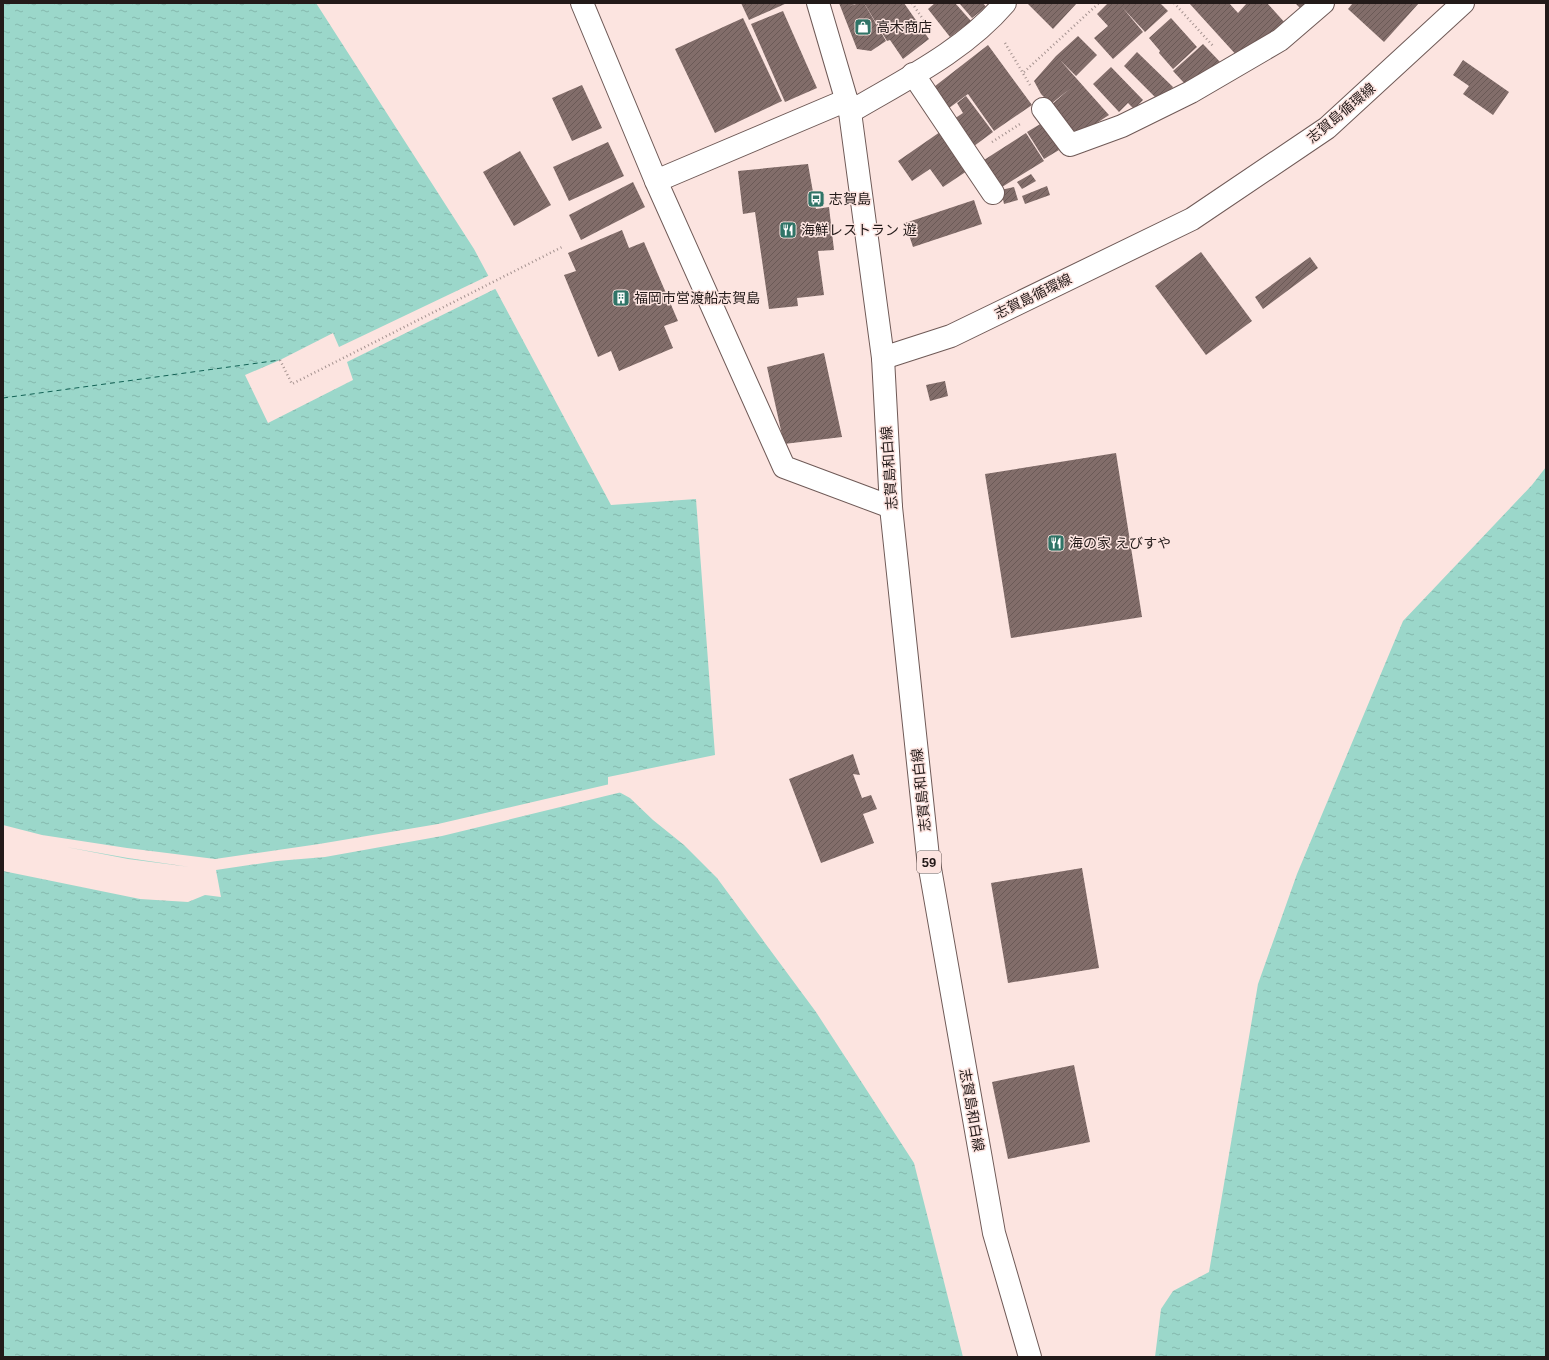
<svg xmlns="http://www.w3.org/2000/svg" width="1549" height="1360" viewBox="0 0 1549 1360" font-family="Arial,'Noto Sans JP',sans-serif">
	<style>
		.water { fill: url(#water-ripples) }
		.pier { fill: #fce4e0; fill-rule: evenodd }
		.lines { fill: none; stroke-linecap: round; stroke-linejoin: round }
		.ferry { stroke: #126154; stroke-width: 1; stroke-dasharray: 5 4; stroke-linecap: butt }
		.building { fill: url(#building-hatch) }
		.minor-casing { stroke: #6f5a57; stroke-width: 24 }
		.secondary-casing { stroke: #6f5a57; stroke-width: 24 }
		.primary-casing { stroke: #6f5a57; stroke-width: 24 }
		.path { stroke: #a4928f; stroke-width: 2.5; stroke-dasharray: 1 3; stroke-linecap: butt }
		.minor { stroke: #fff; stroke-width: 22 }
		.secondary { stroke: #fff; stroke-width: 22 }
		.primary { stroke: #fff; stroke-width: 22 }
		.labels { text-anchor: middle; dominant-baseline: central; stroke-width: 3; stroke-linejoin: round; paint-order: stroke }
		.shield { fill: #fce4e0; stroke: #645755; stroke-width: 1 }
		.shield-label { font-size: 13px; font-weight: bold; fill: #231a19 }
		.poi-label { font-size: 14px; fill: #231a19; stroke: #fce4e0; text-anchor: start }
		.street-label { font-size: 14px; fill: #231a19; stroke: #fce4e0 }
	</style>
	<defs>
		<pattern id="water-ripples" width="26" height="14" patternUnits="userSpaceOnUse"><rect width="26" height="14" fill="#9bd7ca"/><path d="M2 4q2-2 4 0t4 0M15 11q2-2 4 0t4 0" fill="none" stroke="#85b8ad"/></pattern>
		<pattern id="building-hatch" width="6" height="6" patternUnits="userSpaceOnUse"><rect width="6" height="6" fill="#826d6a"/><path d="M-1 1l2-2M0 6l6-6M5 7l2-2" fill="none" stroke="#6a5956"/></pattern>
	</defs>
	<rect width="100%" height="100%" fill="#fce4e0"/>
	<g class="water">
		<path d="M 3,3 L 316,3 L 474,249 L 611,505 L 696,499 L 715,755 L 608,777 L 608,786 L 630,798 L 653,820 L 684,845 L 717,878 L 816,1012 L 914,1163 L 963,1357 L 3,1357 Z"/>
		<path d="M 1546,467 L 1546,1357 L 1155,1357 L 1161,1309 L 1173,1291 L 1209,1272 L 1258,984 L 1297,874 L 1403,621 L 1532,485 Z"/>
	</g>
	<g class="pier">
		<path d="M 490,275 L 497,288 L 347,362 L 353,380 L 268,423 L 245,375 L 280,360 L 333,333 L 339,347 Z"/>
		<path d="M 610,784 L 622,792 L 442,836 L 325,857 L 277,861 L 216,870 L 221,897 L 205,895 L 188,902 L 140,899 L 3,871 L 3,825 L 42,835 L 127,848 L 215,859 L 319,844 L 438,824 ZM 66,847 L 128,858 L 190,867 L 128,859 Z"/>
	</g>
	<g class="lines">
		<path class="ferry" d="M 3,398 L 280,360"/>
	</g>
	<g class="building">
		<path d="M 741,3 L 787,3 L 749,20 Z"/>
		<path d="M 839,3 L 857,3 L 850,6 L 859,3 L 864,3 L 886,41 L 871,51 L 857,49 Z"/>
		<path d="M 864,3 L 904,3 L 929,39 L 903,59 L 890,40 L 887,41 Z"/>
		<path d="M 935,3 L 955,3 L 971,21 L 950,37 L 928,9 Z"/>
		<path d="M 959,3 L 983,3 L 986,7 L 972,18 Z"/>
		<path d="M 1029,3 L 1077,3 L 1053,29 L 1028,4 Z"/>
		<path d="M 1108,3 L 1160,3 L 1168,11 L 1145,32 L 1122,7 L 1143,32 L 1113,59 L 1094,38 L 1108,26 L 1097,14 Z"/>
		<path d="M 1189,3 L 1229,3 L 1238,13 L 1247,3 L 1267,3 L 1286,24 L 1239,58 Z"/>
		<path d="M 1295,3 L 1311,3 L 1303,11 Z"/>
		<path d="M 1353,3 L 1419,3 L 1384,42 L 1348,9 Z"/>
		<path d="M 783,11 L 817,88 L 785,102 L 751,24 Z"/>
		<path d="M 743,18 L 782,101 L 715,133 L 675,49 Z"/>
		<path d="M 1171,18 L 1197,47 L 1173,69 L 1159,53 L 1160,51 L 1149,38 Z"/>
		<path d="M 1078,36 L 1097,55 L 1076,76 L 1060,60 L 1109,115 L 1086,130 L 1074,131 L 1051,105 L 1072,87 L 1051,104 L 1041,94 L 1034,81 L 1056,56 Z"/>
		<path d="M 1203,44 L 1222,64 L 1185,84 L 1173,71 Z"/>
		<path d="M 988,45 L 1032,105 L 994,131 L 968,94 L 945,111 L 930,90 Z"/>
		<path d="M 1137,52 L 1173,87 L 1159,101 L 1124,66 Z"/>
		<path d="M 1463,60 L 1509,92 L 1493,115 L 1463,94 L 1469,86 L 1453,75 Z"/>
		<path d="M 1111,67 L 1143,100 L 1134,109 L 1128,103 L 1119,112 L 1093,84 Z"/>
		<path d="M 582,85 L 602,128 L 572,141 L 552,98 Z"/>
		<path d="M 966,96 L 993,132 L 970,149 L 951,121 L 963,113 L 957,103 Z"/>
		<path d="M 1042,123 L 1059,150 L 1044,159 L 1027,132 Z"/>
		<path d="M 940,132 L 967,171 L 943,187 L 930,169 L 912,181 L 898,161 Z"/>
		<path d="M 1026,133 L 1044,161 L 1002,187 L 984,160 Z"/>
		<path d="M 608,142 L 624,176 L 569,201 L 553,167 Z"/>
		<path d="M 520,151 L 551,205 L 514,226 L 483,172 Z"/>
		<path d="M 808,164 L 816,209 L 829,207 L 834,250 L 818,251 L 824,295 L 797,298 L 798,306 L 769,309 L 755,212 L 743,214 L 738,171 Z"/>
		<path d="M 1031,174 L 1036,181 L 1022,189 L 1017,182 Z"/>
		<path d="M 633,182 L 645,207 L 581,240 L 569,215 Z"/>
		<path d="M 1047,186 L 1050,195 L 1025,204 L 1022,196 Z"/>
		<path d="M 1014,187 L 1018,200 L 1004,204 L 1001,190 Z"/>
		<path d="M 974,200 L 982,224 L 913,247 L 905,223 Z"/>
		<path d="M 622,230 L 629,248 L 644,242 L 678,321 L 664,326 L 673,348 L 619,371 L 611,351 L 598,357 L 564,275 L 576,271 L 568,253 Z"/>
		<path d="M 1201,252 L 1252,321 L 1206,355 L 1155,286 Z"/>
		<path d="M 1310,257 L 1318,268 L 1263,309 L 1255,297 Z"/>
		<path d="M 824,353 L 842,437 L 784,444 L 767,367 Z"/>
		<path d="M 945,381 L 948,396 L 930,401 L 926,385 Z"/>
		<path d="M 1116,453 L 1142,617 L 1011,638 L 985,474 Z"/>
		<path d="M 853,754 L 860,775 L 853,774 L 862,798 L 871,795 L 877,809 L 863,814 L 874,843 L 821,863 L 789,779 Z"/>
		<path d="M 1082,868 L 1099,968 L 1008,983 L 991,883 Z"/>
		<path d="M 1074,1065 L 1090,1142 L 1008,1159 L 992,1082 Z"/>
	</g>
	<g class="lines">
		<g class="minor-casing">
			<g id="minor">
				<path d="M 582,3 L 656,181 L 784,467 L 891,507"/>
				<path d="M 913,74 L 993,193"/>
				<path d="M 1043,109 L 1070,145 L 1122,126 L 1191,92 L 1280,40 L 1323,3"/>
				<path d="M 850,112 C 904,80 964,51 1005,3"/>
				<path d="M 656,181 L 847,100"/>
			</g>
		</g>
		<g class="secondary-casing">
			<path id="secondary" d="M 818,3 L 850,112 L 883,358 L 951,336 L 1192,219 L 1327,128 L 1463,3"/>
		</g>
		<g class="primary-casing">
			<path id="primary" d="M 883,358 L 891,507 L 928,857 L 994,1233 L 1030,1357"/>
		</g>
		<g class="path">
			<path d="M 912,3 L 931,31"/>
			<path d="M 1174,3 L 1214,47"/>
			<path d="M 1005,43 L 1030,85"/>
			<path d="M 1024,72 L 1099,3"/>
			<path d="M 992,142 L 1020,124"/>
			<path d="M 280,360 L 292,384 L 562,247"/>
		</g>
		<use href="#minor" class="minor"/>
		<use href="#secondary" class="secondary"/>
		<use href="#primary" class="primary"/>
	</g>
	<defs>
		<g id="shop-square" transform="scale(0.9)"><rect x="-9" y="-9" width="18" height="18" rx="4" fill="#307467" stroke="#fce4e0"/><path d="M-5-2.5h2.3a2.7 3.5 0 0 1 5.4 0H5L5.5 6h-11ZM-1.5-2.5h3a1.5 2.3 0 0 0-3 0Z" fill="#fff"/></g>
		<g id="bus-square" transform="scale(0.9)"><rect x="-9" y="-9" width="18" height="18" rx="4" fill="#307467" stroke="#fce4e0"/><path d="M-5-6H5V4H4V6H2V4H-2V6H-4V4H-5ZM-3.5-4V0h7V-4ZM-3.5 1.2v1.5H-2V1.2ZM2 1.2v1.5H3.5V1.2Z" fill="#fff"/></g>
		<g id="restaurant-square" transform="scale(0.9)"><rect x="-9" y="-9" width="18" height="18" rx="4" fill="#307467" stroke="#fce4e0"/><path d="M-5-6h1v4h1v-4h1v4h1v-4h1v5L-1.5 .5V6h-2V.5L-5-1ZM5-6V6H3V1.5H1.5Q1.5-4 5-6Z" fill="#fff"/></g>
		<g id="building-square" transform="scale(0.9)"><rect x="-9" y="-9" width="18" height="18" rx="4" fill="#307467" stroke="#fce4e0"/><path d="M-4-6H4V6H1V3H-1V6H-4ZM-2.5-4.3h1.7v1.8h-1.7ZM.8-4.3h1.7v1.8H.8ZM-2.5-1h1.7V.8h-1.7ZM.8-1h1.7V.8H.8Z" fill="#fff"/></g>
	</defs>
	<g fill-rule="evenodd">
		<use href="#shop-square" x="863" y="27"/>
		<use href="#bus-square" x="816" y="199"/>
		<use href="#restaurant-square" x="788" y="230"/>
		<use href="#building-square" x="621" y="298"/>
		<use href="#restaurant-square" x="1056" y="543"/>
	</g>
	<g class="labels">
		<rect class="shield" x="917" y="851" width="24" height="22" rx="3"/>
		<g class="shield-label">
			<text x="929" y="862">59</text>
		</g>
		<g class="poi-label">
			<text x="876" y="27">高木商店</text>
			<text x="829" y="199">志賀島</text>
			<text x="801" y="230">海鮮レストラン 遊</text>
			<text x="634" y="298">福岡市営渡船志賀島</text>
			<text x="1069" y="543">海の家 えびすや</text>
		</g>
		<g class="street-label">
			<text transform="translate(1341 113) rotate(-40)">志賀島循環線</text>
			<text transform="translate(1033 296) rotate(-26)">志賀島循環線</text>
			<text transform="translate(889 468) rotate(-94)">志賀島和白線</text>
			<text transform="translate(921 790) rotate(-96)">志賀島和白線</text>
			<text transform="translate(972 1110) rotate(80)">志賀島和白線</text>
		</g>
	</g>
	<rect width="1549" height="1360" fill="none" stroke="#231a19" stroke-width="8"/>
</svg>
